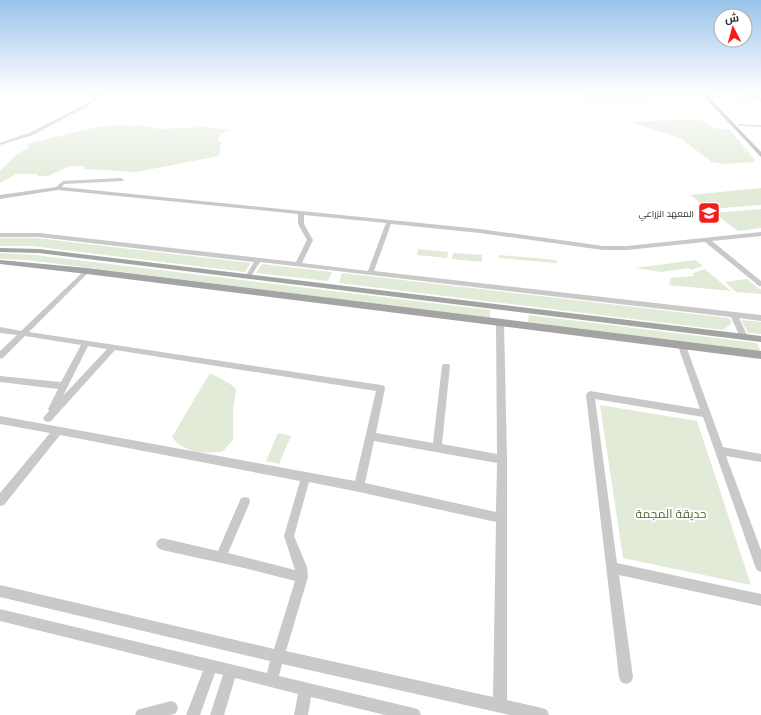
<svg xmlns="http://www.w3.org/2000/svg" width="761" height="715" viewBox="0 0 761 715" font-family="'PT Sans',Cairo,sans-serif">
	<style>
		.green { fill: #e1ebd7 }
		.lines { fill: none; stroke-linecap: round; stroke-linejoin: round }
		.minor { fill: #c9c9c9; fill-rule: evenodd }
		.major { fill: #a4a4a4; fill-rule: evenodd }
		.labels { text-anchor: middle; dominant-baseline: central; stroke-width: 4; stroke-linejoin: round; paint-order: stroke }
		.far-poi-label { font-size: 9px; fill: #2c2c2c; stroke: #fff; text-anchor: end }
		.near-park-label { font-size: 12px; fill: #4b6b36; stroke: #fff }
	</style>
	<rect width="100%" height="100%" fill="#fff"/>
	<g class="green">
		<path d="M 589,92 L 697,92 L 704,98 L 569,101 L 588,97 Z"/>
		<path d="M 675,120 L 700,120 L 717,129 L 729,129 L 755,160 L 753,162 L 725,164 L 712,162 L 680,138 L 629,122 Z"/>
		<path d="M 120,125 L 129,126 L 141,125 L 160,129 L 203,127 L 229,130 C 223,133 219,134 218,141 L 224,144 L 220,145 L 219,156 L 136,172 L 85,169 L 84,166 L 70,166 L 48,176 L 38,176 L 36,174 L 16,174 L 0,183 L 0,171 L 15,156 L 29,147 L 27,144 L 96,127 Z"/>
		<path d="M 761,188 L 761,205 L 709,209 L 690,195 Z"/>
		<path d="M 761,209 L 761,228 L 738,231 L 714,213 Z"/>
		<path d="M 0,238 L 36,238 L 251,263 L 245,272 L 31,246 L 0,246 Z"/>
		<path d="M 418,249 L 448,252 L 447,258 L 417,255 Z"/>
		<path d="M 0,253 L 35,255 L 490,310 L 490,318 L 27,260 L 0,259 Z"/>
		<path d="M 453,253 L 482,255 L 482,262 L 452,259 Z"/>
		<path d="M 499,255 L 556,260 L 557,263 L 499,258 Z"/>
		<path d="M 695,260 L 703,266 L 691,270 L 689,268 L 661,272 L 636,268 Z"/>
		<path d="M 262,264 L 332,272 L 328,281 L 256,273 Z"/>
		<path d="M 705,269 L 731,291 L 669,285 L 671,278 L 694,276 L 693,273 Z"/>
		<path d="M 342,273 L 729,318 L 732,323 L 723,330 L 339,283 Z"/>
		<path d="M 747,279 L 761,290 L 761,294 L 736,292 L 725,282 Z"/>
		<path d="M 529,315 L 757,343 L 761,352 L 528,322 Z"/>
		<path d="M 741,320 L 761,322 L 761,334 L 748,333 Z"/>
		<path d="M 210,373 L 229,383 L 236,389 L 233,410 L 233,440 L 222,452 C 202,453 185,454 172,437 Z"/>
		<path d="M 600,405 L 697,421 L 751,585 L 623,558 Z"/>
		<path d="M 278,433 L 291,436 L 279,464 L 266,461 Z"/>
	</g>
	<g class="lines">
		<g class="minor">
			<path d="M 94,92 L 97,92 L 96,100 L 90,105 L 33,135 L 0,145 L 0,143 L 29,133 L 88,103 L 92,100 Z"/>
			<path d="M 747,92 L 751,92 L 761,99 L 761,101 L 710,97 L 712,96 L 755,99 Z"/>
			<path d="M 738,124 L 761,125 L 761,127 L 739,126 Z"/>
			<path d="M 121,178 L 124,180 L 123,181 L 64,184 L 62,187 L 480,229 L 603,246 L 627,246 L 761,232 L 761,236 L 712,241 L 761,281 L 761,286 L 759,286 L 705,242 L 627,250 L 603,250 L 480,233 L 391,224 L 374,271 L 761,315 L 761,321 L 739,318 L 748,337 L 744,340 L 740,337 L 731,317 L 260,262 L 250,278 L 248,279 L 245,277 L 254,262 L 39,237 L 0,237 L 0,233 L 39,233 L 296,262 L 307,240 L 298,224 L 298,214 L 58,190 L 0,199 L 0,195 L 56,187 L 63,181 ZM 304,215 L 386,223 L 368,271 L 302,263 L 313,240 L 304,224 Z"/>
			<path d="M 87,269 L 90,271 L 29,332 L 381,385 L 384,386 L 385,388 L 376,433 L 433,443 L 442,366 L 443,364 L 449,364 L 450,366 L 442,444 L 497,454 L 496,323 L 497,321 L 503,321 L 504,323 L 507,459 L 507,700 L 542,708 L 547,710 L 549,715 L 510,715 L 282,664 L 279,676 L 414,708 L 419,710 L 421,715 L 385,715 L 311,697 L 308,715 L 294,715 L 298,694 L 235,678 L 224,715 L 210,715 L 223,675 L 215,673 L 200,715 L 186,715 L 203,671 L 0,621 L 0,609 L 267,673 L 270,661 L 0,597 L 0,585 L 274,649 L 295,581 L 244,568 L 162,550 L 158,548 L 156,544 L 158,540 L 162,538 L 218,551 L 241,498 L 245,497 L 249,498 L 250,502 L 228,553 L 295,570 L 284,536 L 300,481 L 60,435 L 4,505 L 0,506 L 0,493 L 50,433 L 0,424 L 0,416 L 355,481 L 376,391 L 115,350 L 51,421 L 48,422 L 45,421 L 43,418 L 49,411 L 48,409 L 58,389 L 0,382 L 0,376 L 61,382 L 81,345 L 25,336 L 3,358 L 0,359 L 0,351 L 17,335 L 0,333 L 0,327 L 21,331 L 85,270 ZM 88,346 L 107,349 L 63,396 ZM 374,441 L 497,463 L 496,512 L 365,483 ZM 309,482 L 359,492 L 496,522 L 493,697 L 286,651 L 308,577 L 307,567 L 294,536 Z"/>
			<path d="M 682,343 L 686,346 L 723,447 L 761,454 L 761,462 L 726,456 L 761,550 L 761,572 L 757,570 L 755,566 L 703,417 L 595,399 L 617,563 L 761,594 L 761,606 L 619,575 L 633,677 L 631,682 L 626,684 L 621,682 L 619,677 L 586,395 L 587,393 L 590,391 L 700,409 L 678,346 Z"/>
			<path d="M 171,701 L 176,703 L 178,708 L 176,713 L 171,715 L 135,715 L 137,710 Z"/>
		</g>
		<g class="major">
			<path d="M 700,92 L 704,92 L 761,152 L 761,157 Z"/>
			<path d="M 0,248 L 39,249 L 761,336 L 761,342 L 39,253 L 0,252 Z"/>
			<path d="M 0,260 L 87,268 L 761,351 L 761,359 L 87,274 L 0,264 Z"/>
		</g>
	</g>
	<linearGradient id="sky" x2="0" y2="1"><stop stop-color="#98c3ea"/><stop offset="0.48" stop-color="#fff"/><stop offset="1" stop-color="#fff" stop-opacity="0"/></linearGradient>
	<rect width="761" height="192" fill="url(#sky)"/>
	<defs>
		<g id="university-square" transform="scale(1.15)"><rect x="-9" y="-9" width="18" height="18" rx="4" fill="#f41d1e" stroke="#fff"/><path d="M0-5L7-2L0 1L-7-2ZM-4 1L0 2.5L4 1V4Q0 6-4 4Z" fill="#fff"/></g>
	</defs>
	<g fill-rule="evenodd">
		<use href="#university-square" x="709" y="213"/>
	</g>
	<g class="labels">
		<g class="far-poi-label">
			<text x="694" y="213">المعهد الزراعي</text>
		</g>
		<g class="near-park-label">
			<text x="671" y="513">حديقة المجمة</text>
		</g>
	</g>
	<g transform="translate(733 28) rotate(354)"><circle r="19" fill="#ffffff" stroke="#ababab"/>
	<path d="M0-3L7 15L0 10L-7 15Z" fill="#f41d1e"/>
	<text y="-6" font-size="11" font-weight="bold" text-anchor="middle" fill="#2c2c2c">ش</text>
	</g>
</svg>
